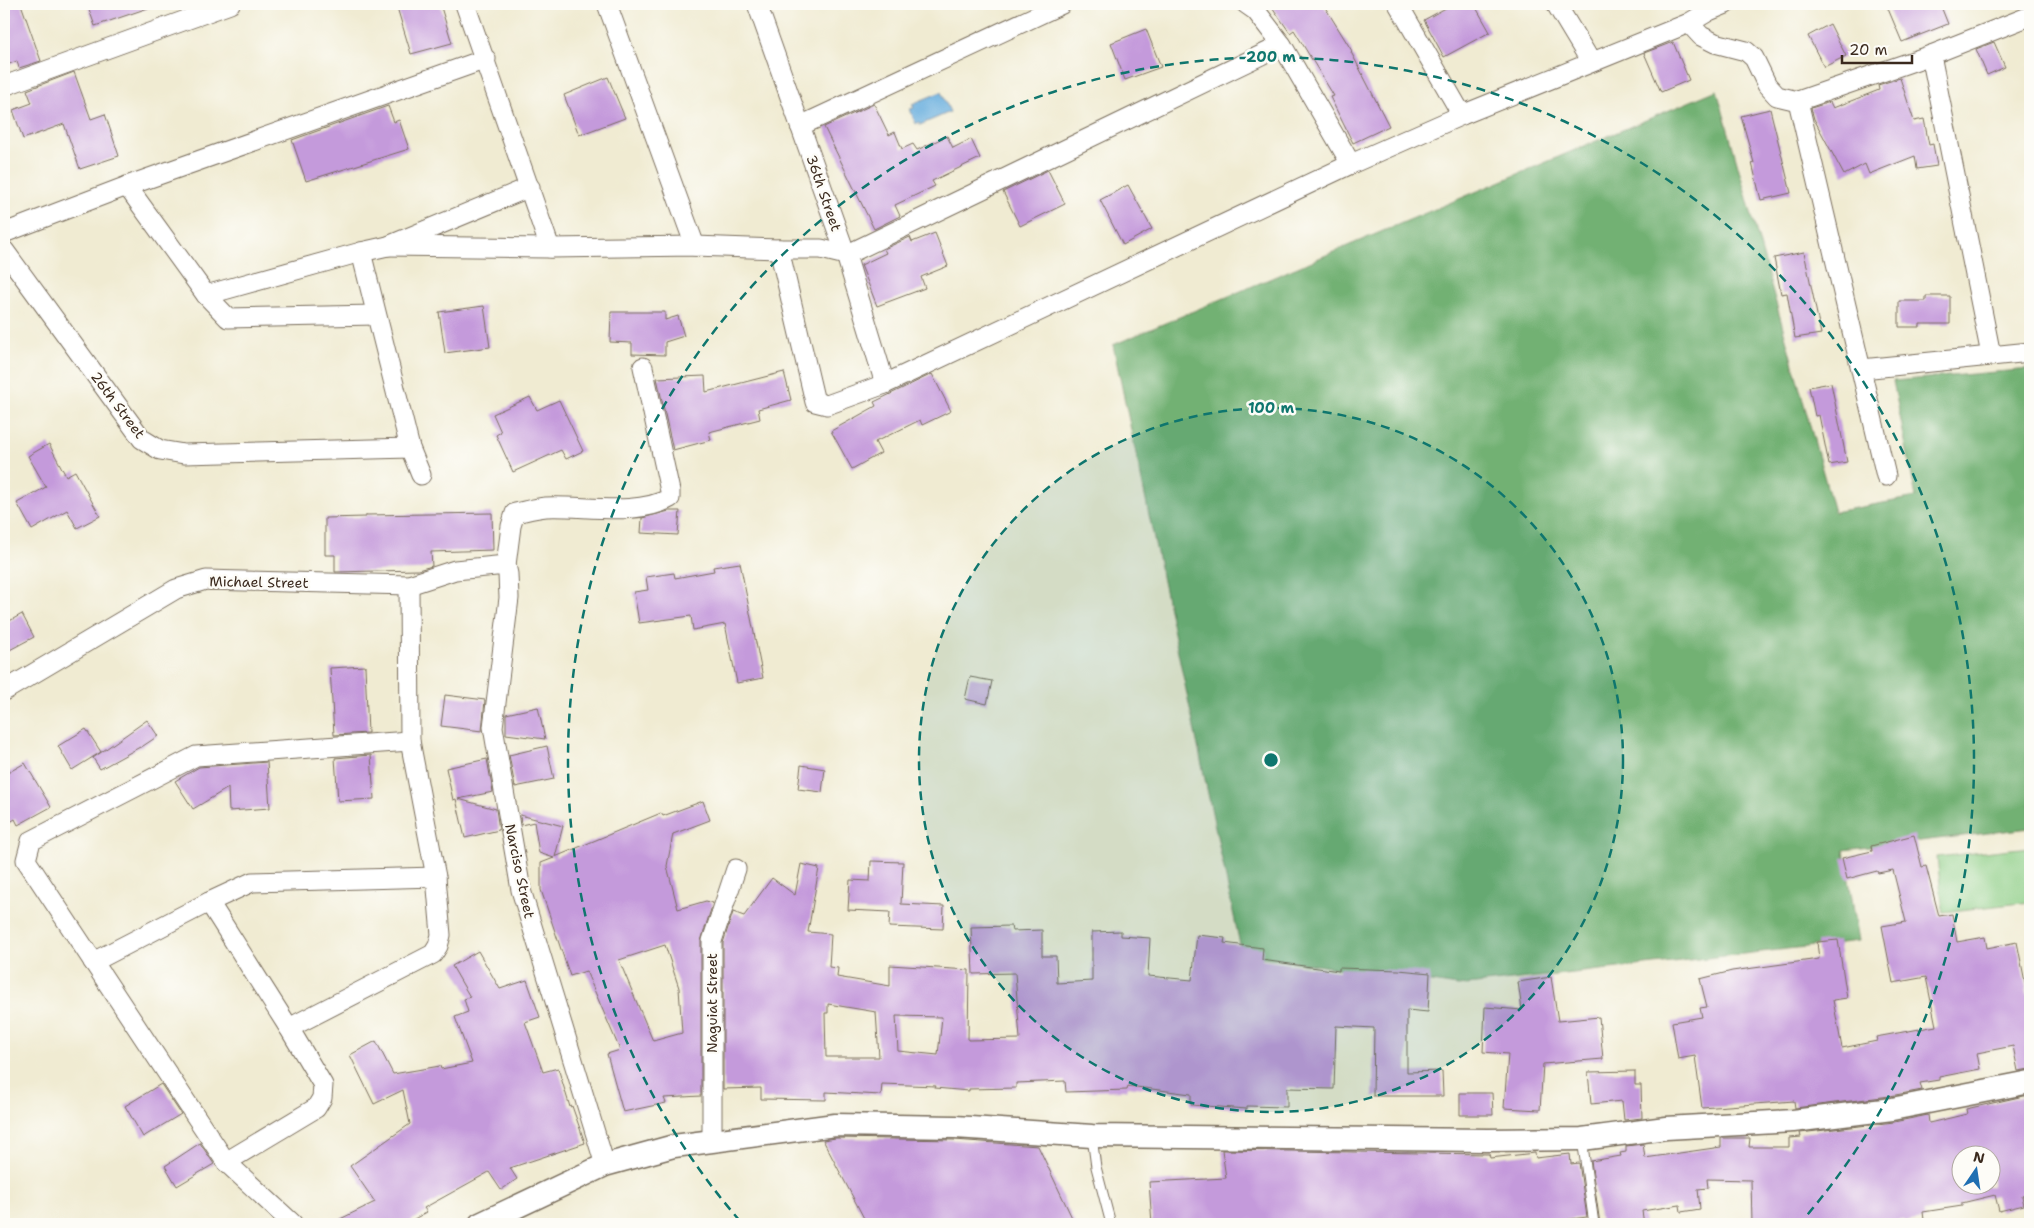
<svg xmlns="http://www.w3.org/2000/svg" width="2034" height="1228" viewBox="0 0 2034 1228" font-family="'Shantell Sans',sans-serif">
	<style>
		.green { fill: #8dce86; stroke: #647c52 }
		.forest { fill: #72b173; stroke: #566e48 }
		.water { fill: #67aede; stroke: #516c7e }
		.building { fill: #c49adb; fill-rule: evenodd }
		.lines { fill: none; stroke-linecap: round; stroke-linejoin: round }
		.service-casing { stroke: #7a6e5d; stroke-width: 11 }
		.minor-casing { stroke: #7a6e5d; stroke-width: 21 }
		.tertiary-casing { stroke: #7a6e5d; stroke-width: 25 }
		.service { stroke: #fff; stroke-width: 9 }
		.minor { stroke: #fff; stroke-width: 19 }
		.tertiary { stroke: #fff; stroke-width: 22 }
		.ring { fill: none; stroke: #0f766e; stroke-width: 2.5; stroke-dasharray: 9 6 }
		.labels { text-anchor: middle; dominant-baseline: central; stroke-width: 5; stroke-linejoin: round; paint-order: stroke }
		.street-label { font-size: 14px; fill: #3b2a1e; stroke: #fdfcf7 }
		.centre { fill: #0f766e; stroke: #fdfcf7; stroke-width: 2.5 }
		.ring-label { font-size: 15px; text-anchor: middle; font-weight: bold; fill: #0f766e; stroke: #fdfcf7; stroke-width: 5; stroke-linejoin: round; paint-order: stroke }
	</style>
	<rect width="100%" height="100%" fill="#fdfcf7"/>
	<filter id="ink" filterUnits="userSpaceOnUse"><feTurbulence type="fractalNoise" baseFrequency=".02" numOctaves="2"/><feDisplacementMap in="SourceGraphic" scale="10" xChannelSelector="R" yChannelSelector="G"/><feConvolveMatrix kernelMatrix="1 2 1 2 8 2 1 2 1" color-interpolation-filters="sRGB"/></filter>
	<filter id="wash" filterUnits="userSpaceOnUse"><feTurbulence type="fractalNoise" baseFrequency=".0096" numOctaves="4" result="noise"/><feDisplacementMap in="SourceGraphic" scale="20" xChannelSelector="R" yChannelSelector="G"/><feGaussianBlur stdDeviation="1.12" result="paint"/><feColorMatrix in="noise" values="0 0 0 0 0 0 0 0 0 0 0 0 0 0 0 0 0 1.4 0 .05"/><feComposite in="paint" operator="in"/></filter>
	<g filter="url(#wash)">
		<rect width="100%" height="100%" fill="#f0ebd2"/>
		<path class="green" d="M 2030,847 L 2030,902 L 1943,912 L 1937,857 Z"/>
		<path class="forest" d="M 1717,90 L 1834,512 L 1916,497 L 1893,381 L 2030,369 L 2030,828 L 1844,850 L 1859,941 L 1458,986 L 1242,954 L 1113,345 Z"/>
		<path class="water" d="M 941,92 L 950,112 L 920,125 L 919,122 L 916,124 L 910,109 L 914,108 L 912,104 Z"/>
		<g id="blocks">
			<g class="building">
				<path d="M 4,4 L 21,4 L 41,61 L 19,68 L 17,61 L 4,66 Z"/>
				<path d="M 87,4 L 150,4 L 151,7 L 95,26 Z"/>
				<path d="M 396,4 L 440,4 L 452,43 L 411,54 Z"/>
				<path d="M 1270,4 L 1323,4 L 1352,51 L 1351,52 L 1389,126 L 1353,143 L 1330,97 L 1334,96 L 1294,30 L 1290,33 Z"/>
				<path d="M 1453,4 L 1474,4 L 1490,32 L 1444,57 L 1424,20 Z"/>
				<path d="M 1886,4 L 1940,4 L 1948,24 L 1902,42 Z"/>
				<path d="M 1830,24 L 1846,56 L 1824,67 L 1808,36 Z"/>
				<path d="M 1146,29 L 1161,67 L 1125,80 L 1111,43 Z"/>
				<path d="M 1673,42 L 1689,80 L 1661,92 L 1644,53 Z"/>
				<path d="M 1994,42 L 2005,67 L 1987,75 L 1976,49 Z"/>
				<path d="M 74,72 L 91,119 L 105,114 L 119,156 L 80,169 L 64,124 L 23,139 L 13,110 L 32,103 L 27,90 Z"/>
				<path d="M 608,77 L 625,118 L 579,135 L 564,95 Z"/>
				<path d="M 1900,78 L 1914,121 L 1924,119 L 1929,145 L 1933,144 L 1937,166 L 1917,169 L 1915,156 L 1869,174 L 1865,164 L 1844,175 L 1814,119 L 1811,108 L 1830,102 L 1833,108 L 1879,90 L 1878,85 Z"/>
				<path d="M 874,104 L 889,135 L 895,132 L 902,149 L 913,144 L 917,150 L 947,136 L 953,148 L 971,139 L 980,158 L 932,181 L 935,186 L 895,205 L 900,216 L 874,229 L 824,127 Z"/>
				<path d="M 388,106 L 394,122 L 399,120 L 409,149 L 306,181 L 292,140 Z"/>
				<path d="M 1770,109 L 1791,193 L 1761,200 L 1752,163 L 1754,163 L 1741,116 Z"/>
				<path d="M 1048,170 L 1065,204 L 1020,226 L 1003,192 Z"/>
				<path d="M 1128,185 L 1152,229 L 1123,245 L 1100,200 Z"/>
				<path d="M 935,233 L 948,266 L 921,277 L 925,288 L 877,306 L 861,265 L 886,253 L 884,249 L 910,237 L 912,242 Z"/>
				<path d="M 1804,252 L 1821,334 L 1795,338 L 1787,293 L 1781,294 L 1774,258 Z"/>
				<path d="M 1926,296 L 1950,296 L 1950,324 L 1920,324 L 1920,327 L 1899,327 L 1899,301 L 1926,301 Z"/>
				<path d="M 484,306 L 490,347 L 445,353 L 439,312 Z"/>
				<path d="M 611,312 L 665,312 L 665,320 L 678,316 L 684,336 L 665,342 L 665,355 L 632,354 L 632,343 L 610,342 Z"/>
				<path d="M 784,372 L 791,400 L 758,409 L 760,419 L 709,432 L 711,440 L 673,450 L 657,378 L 705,376 L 706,392 Z"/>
				<path d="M 932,374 L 951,411 L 922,425 L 920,420 L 875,442 L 881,453 L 852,469 L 831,431 L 876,406 L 874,402 Z"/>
				<path d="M 1831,383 L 1847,462 L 1829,465 L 1819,415 L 1815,416 L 1809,387 Z"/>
				<path d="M 530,397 L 537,410 L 559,400 L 583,451 L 566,459 L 561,450 L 513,472 L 496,435 L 501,432 L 493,414 Z"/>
				<path d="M 49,444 L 66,476 L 75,471 L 100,516 L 77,528 L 67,510 L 32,530 L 17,503 L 46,487 L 28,456 Z"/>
				<path d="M 669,511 L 680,511 L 678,535 L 641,533 L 642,518 Z"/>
				<path d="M 492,513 L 493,550 L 431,552 L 432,566 L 418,570 L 335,572 L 335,555 L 325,555 L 325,518 L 366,517 L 366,515 Z"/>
				<path d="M 740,563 L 763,678 L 737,683 L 725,624 L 693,630 L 691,616 L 639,623 L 634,592 L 648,590 L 646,577 L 674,573 L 675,578 L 714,571 L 713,567 Z"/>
				<path d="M 22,614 L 34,637 L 4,653 L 4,624 Z"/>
				<path d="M 365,666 L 368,733 L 334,735 L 330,668 Z"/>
				<path d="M 970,677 L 992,681 L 987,704 L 965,699 Z"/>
				<path d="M 445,695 L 485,700 L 482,731 L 441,726 Z"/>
				<path d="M 538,707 L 545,739 L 506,734 L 506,714 Z"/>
				<path d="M 147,720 L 158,736 L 140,748 L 140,747 L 100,769 L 93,758 Z"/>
				<path d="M 86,729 L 101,752 L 72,770 L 58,746 Z"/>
				<path d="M 547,746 L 554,779 L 515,787 L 509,755 Z"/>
				<path d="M 371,755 L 374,799 L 338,801 L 335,758 Z"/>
				<path d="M 487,759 L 493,792 L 458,799 L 496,809 L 499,830 L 465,838 L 456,799 L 453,800 L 446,768 Z"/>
				<path d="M 267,762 L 270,808 L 229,811 L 228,788 L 193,809 L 175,781 L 199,767 Z"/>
				<path d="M 25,763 L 51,807 L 18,825 L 15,819 L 4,826 L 4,775 Z"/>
				<path d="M 801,765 L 825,769 L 822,792 L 798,789 Z"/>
				<path d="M 703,801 L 710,820 L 673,834 L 667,866 L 678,909 L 706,901 L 713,903 L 701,941 L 701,1096 L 664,1098 L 666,1103 L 623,1112 L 607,1054 L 620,1050 L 586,971 L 570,976 L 541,890 L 541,863 L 554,858 L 539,853 L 534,822 L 521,825 L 520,815 L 563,826 L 555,857 L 661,813 L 663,816 ZM 665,945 L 679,988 L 682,1033 L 653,1041 L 619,960 Z"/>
				<path d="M 1914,835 L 1922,867 L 1926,866 L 1939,916 L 1952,914 L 1957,942 L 1985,937 L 1987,948 L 2017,942 L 2030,1007 L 2030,1069 L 2018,1071 L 2013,1046 L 1977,1053 L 1980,1069 L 1939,1077 L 1939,1080 L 1920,1083 L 1922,1090 L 1890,1096 L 1795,1108 L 1794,1101 L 1702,1108 L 1695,1056 L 1678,1059 L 1672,1022 L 1702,1017 L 1700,1008 L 1707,1007 L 1700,979 L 1732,971 L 1819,959 L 1817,942 L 1838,940 L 1847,998 L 1833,1000 L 1842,1048 L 1877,1041 L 1876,1037 L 1936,1026 L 1926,977 L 1893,983 L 1882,926 L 1906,922 L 1893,870 L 1878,873 L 1877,871 L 1847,879 L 1842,858 L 1872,851 L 1871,846 Z"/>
				<path d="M 871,861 L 903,862 L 901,904 L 944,906 L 943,929 L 889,927 L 890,912 L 848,910 L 850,880 L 870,881 Z"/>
				<path d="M 801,864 L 819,868 L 808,932 L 831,934 L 829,967 L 838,968 L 837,977 L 890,986 L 890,965 L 969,970 L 968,1040 L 1020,1039 L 1015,973 L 973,974 L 971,927 L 1011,926 L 1012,931 L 1042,930 L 1042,956 L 1056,956 L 1057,983 L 1092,981 L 1092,932 L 1121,931 L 1121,936 L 1150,938 L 1148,976 L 1192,980 L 1197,935 L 1225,938 L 1224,943 L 1263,948 L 1262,960 L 1339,971 L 1339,968 L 1399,970 L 1430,973 L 1428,1012 L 1407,1010 L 1407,1072 L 1442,1071 L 1443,1096 L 1373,1096 L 1374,1028 L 1336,1026 L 1334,1089 L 1287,1088 L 1287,1107 L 1247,1106 L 1247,1109 L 1191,1105 L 1191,1094 L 1128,1086 L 1127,1090 L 1066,1092 L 1065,1081 L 1016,1083 L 1016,1088 L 969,1089 L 969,1091 L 935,1088 L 936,1086 L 882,1084 L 881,1095 L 826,1092 L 826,1100 L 761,1099 L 761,1088 L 723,1089 L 723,943 L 733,912 L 744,916 L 772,878 L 795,895 ZM 828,1004 L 876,1012 L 879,1057 L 826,1057 L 825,1013 L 828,1013 ZM 896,1016 L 942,1017 L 938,1055 L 898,1051 Z"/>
				<path d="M 478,951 L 500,989 L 527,980 L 540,1017 L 525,1022 L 543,1072 L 558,1068 L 570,1107 L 572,1106 L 585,1143 L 510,1168 L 517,1179 L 501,1190 L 489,1172 L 424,1208 L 427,1212 L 405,1224 L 330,1224 L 375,1202 L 350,1166 L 410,1124 L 403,1090 L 374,1104 L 350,1055 L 376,1041 L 393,1074 L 440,1066 L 441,1069 L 472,1063 L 455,1017 L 468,1012 L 464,999 L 470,997 L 452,966 Z"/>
				<path d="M 1551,977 L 1558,1021 L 1599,1017 L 1603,1059 L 1543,1064 L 1540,1110 L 1504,1108 L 1508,1054 L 1483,1052 L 1485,1007 L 1522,1010 L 1518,982 Z"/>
				<path d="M 1635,1071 L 1635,1085 L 1641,1085 L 1642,1118 L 1624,1120 L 1622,1101 L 1591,1104 L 1588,1072 Z"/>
				<path d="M 161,1084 L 181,1114 L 143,1137 L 125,1106 Z"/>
				<path d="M 1460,1093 L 1492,1093 L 1493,1115 L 1460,1115 Z"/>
				<path d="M 2024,1096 L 2030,1096 L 2030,1194 L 2022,1196 L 2024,1205 L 1999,1211 L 1995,1195 L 1962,1203 L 1962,1206 L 1923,1212 L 1924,1220 L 1904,1223 L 1904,1220 L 1864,1224 L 1752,1224 L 1751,1180 L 1707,1179 L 1708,1188 L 1698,1189 L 1700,1209 L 1681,1212 L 1680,1205 L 1642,1211 L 1644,1224 L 1600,1224 L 1591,1161 L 1621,1156 L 1620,1153 L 1626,1152 L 1626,1146 L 1643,1144 L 1645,1158 L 1721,1147 L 1721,1138 L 1750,1138 L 1749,1147 L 1789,1147 L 1789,1138 L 1801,1137 L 1800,1133 L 1894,1122 L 1928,1115 L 1929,1123 L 1967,1114 L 1966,1109 ZM 1962,1156 L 1992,1156 L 1992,1186 L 1962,1186 Z"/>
				<path d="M 836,1138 L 954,1140 L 1038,1146 L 1075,1224 L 867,1224 L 823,1140 Z"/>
				<path d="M 200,1143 L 214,1164 L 177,1186 L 165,1166 Z"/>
				<path d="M 1222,1150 L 1489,1154 L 1490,1158 L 1535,1153 L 1536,1158 L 1570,1154 L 1571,1164 L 1579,1163 L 1587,1217 L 1540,1223 L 1541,1224 L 1152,1224 L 1149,1182 L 1226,1178 Z"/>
			</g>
		</g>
	</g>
	<g filter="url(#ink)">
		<use href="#blocks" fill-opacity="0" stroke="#7a6e5d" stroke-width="1"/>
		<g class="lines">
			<g class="service-casing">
				<g id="service">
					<path d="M 1092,1137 L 1096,1167 L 1111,1224"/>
					<path d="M 1582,1139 L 1594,1224"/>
				</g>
			</g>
			<g class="minor-casing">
				<g id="minor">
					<path d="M 465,4 L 550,248"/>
					<path d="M 607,4 L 695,246"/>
					<path d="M 757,4 L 846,255 L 885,384"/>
					<path d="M 1246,4 L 1256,11 L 1282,45 L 1351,164"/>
					<path d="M 1398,4 L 1462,115"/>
					<path d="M 1556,4 L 1591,62"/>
					<path d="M 1689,23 L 1701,36 L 1715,43 L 1746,51 L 1754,58 L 1767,85 L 1777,96 L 1798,101 L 1886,476"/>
					<path d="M 1931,55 L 1991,355"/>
					<path d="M 4,86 L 230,4"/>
					<path d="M 1798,101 L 1931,55 L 2030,16"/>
					<path d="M 800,126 L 1062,4"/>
					<path d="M 127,186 L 206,295 L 228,318 L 376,315"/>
					<path d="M 4,233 L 127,186 L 486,59"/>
					<path d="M 388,246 L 550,248 L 695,246 L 779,249 L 821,249 L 846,255 L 1282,45"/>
					<path d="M 779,249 L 815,402 L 827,405 L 885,384 L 1351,164 L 1462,115 L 1689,23 L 1709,11 L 1726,4"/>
					<path d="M 4,250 L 142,439 L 160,450 L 184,454 L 410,448"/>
					<path d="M 361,252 L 410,448 L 421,475"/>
					<path d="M 206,295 L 361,252 L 388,246 L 530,187"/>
					<path d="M 1862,369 L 2030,352"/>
					<path d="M 506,565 L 511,526 L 515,513 C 525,511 535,508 546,507 C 583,505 636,517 670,498 L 670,491 L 643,367"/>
					<path d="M 4,691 L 176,589 L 206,580 L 409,585 L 455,570 L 506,565 L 508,574 L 509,598 L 493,727 L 521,890 L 605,1165"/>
					<path d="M 209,902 L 289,1028 L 323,1085 L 322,1098 L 316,1108 L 226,1162"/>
					<path d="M 93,962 L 209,902 L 252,882 L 436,877"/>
					<path d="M 289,1028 L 433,954 L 438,946 L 441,935 L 436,877 L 410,741 L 409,585"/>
					<path d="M 712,1141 L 712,941 L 736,869"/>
					<path d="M 293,1224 L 226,1162 L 26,860 L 31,841 L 196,756 L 410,741"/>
				</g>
			</g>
			<g class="tertiary-casing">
				<path id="tertiary" d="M 480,1224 L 605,1165 L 674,1146 L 835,1125 L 955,1127 L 1092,1136 L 1488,1140 L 1582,1139 L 1666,1128 L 1793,1121 L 1892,1109 L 2030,1082"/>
			</g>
			<use href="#service" class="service"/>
			<use href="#minor" class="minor"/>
			<use href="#tertiary" class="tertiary"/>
		</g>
	</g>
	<circle cx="1271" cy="760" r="352" fill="#0f766e" fill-opacity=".12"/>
	<g class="ring">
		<circle cx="1271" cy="760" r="352"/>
		<path d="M740 1221A703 703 0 1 1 1802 1221"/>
	</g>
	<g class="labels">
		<g class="street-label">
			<text transform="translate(824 193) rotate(71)">36th Street</text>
			<text transform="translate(118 405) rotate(53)">26th Street</text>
			<text transform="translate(259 582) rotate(1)">Michael Street</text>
			<text transform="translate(520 871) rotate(78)">Narciso Street</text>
			<text transform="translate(712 1003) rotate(-90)">Naguiat Street</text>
		</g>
	</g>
	<circle cx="1271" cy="760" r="8" class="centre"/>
	<g class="ring-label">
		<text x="1271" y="62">200 m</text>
		<text x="1271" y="413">100 m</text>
	</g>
	<rect width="2034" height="1228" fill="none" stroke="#fdfcf7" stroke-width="20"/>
	<g transform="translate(1976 1170) rotate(13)"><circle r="24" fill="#fdfcf7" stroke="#afa8a0"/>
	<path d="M0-4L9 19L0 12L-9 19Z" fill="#1f6fb2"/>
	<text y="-8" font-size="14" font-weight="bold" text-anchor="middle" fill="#3b2a1e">N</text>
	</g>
	<path d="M1842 55v8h70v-8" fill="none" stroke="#3b2a1e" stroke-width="2.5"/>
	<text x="1849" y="55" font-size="15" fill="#3b2a1e" stroke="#fdfcf7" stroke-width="4" paint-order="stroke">20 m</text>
</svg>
